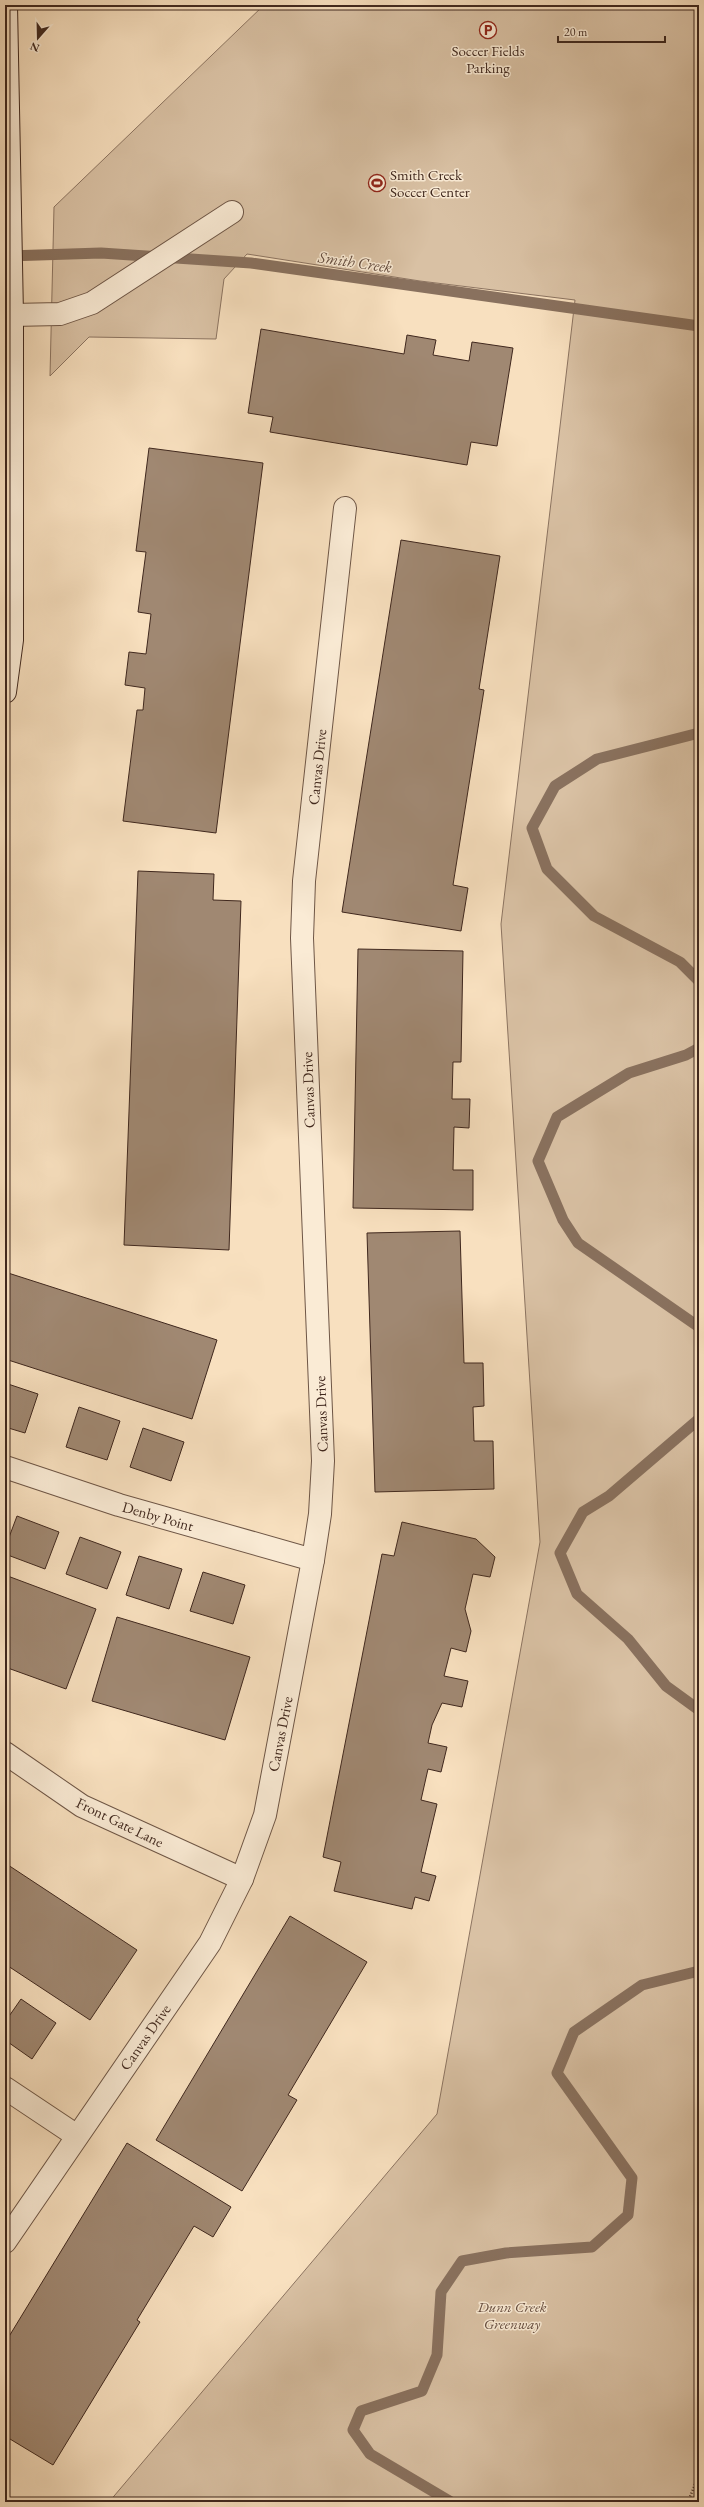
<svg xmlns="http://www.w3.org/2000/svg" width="704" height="2507" viewBox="0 0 704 2507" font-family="'EB Garamond',serif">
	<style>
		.green { fill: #d9c1a4; stroke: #8c7461 }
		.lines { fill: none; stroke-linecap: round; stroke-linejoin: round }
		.stream { stroke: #89715e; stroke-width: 11 }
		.building { fill: #a08872; stroke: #40281e }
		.street-casing { stroke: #6e5646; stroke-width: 24 }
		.secondary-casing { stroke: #40281e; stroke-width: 24 }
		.path { stroke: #40281e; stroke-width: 2.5; stroke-dasharray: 1 2; stroke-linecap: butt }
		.street { stroke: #faebd5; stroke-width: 22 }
		.secondary { stroke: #faebd5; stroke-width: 22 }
		.labels { text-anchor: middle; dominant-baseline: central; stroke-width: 3; stroke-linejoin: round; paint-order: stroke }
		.poi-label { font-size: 15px; fill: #40281e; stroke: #faebd5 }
		.street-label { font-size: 15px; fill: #40281e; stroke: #faebd5 }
		.park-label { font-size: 15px; font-style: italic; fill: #664e40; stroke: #faebd5 }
		.water-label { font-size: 16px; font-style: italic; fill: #644c3e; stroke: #faebd5 }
	</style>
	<rect width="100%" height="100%" fill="#f8e0bf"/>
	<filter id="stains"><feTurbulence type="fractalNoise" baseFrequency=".005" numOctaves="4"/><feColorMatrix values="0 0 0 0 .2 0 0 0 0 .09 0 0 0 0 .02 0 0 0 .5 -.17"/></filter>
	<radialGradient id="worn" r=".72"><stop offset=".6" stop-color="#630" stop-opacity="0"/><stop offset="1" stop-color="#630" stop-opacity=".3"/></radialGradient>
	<path class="green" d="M 264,5 L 699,5 L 699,2502 L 109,2502 L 437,2114 L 540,1542 L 501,924 L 575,300 L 420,281 L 247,254 L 224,279 L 216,339 L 89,337 L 50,376 L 54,207 Z"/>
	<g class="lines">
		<g class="stream">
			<path d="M 8,256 L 101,253 L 251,263 L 699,326"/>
			<path d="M 699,733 L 597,759 L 555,786 L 532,828 L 547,869 L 594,916 L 680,962 L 699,981"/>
			<path d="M 699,1048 L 686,1055 L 629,1073 L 557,1117 L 538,1161 L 563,1220 L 578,1243 L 699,1327"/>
			<path d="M 699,1419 L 609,1496 L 583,1512 L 560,1553 L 577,1594 L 628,1639 L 666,1686 L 699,1710"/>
			<path d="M 451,2502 L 370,2454 L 353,2430 L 361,2411 L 422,2391 L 437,2355 L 441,2292 L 462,2261 L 506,2253 L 592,2247 L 628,2215 L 632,2178 L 557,2073 L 574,2032 L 642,1985 L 699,1971"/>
		</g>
	</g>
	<g class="building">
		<path d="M 261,329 L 404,354 L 407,335 L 436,340 L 433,355 L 469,361 L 472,342 L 513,348 L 497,446 L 471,442 L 467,465 L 270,432 L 273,417 L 248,413 Z"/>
		<path d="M 149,448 L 263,463 L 216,833 L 123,821 L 137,710 L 143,710 L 145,688 L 125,685 L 129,652 L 146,654 L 151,614 L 138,612 L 146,552 L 136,551 Z"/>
		<path d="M 401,540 L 500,556 L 479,689 L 484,690 L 453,885 L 468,888 L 461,931 L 342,912 Z"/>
		<path d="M 138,871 L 214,874 L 213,900 L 241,901 L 229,1250 L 124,1245 Z"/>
		<path d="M 358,949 L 463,951 L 461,1062 L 453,1062 L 452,1099 L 470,1099 L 469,1128 L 454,1127 L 453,1170 L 473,1170 L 473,1210 L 353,1208 Z"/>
		<path d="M 460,1231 L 464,1363 L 483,1363 L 484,1406 L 473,1407 L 474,1441 L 493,1441 L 494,1489 L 375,1492 L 367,1233 Z"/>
		<path d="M 5,1272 L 217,1340 L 192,1419 L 5,1359 Z"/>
		<path d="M 5,1383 L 38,1394 L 25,1433 L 5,1427 Z"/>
		<path d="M 79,1407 L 120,1421 L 107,1460 L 66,1447 Z"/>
		<path d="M 143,1428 L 184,1442 L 171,1481 L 130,1467 Z"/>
		<path d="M 17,1516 L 59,1532 L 45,1569 L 5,1554 L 5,1548 Z"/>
		<path d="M 402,1522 L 476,1539 L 495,1557 L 490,1577 L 473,1574 L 465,1609 L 471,1631 L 466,1652 L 451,1648 L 444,1676 L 468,1681 L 462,1707 L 442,1703 L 432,1725 L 428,1743 L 447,1747 L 441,1772 L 428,1769 L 421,1800 L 437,1804 L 421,1872 L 436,1876 L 429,1901 L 415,1897 L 412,1909 L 334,1891 L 341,1862 L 323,1857 L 382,1554 L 394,1556 Z"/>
		<path d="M 80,1537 L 121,1552 L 107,1589 L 66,1574 Z"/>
		<path d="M 139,1556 L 182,1569 L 169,1609 L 126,1595 Z"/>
		<path d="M 203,1572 L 245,1585 L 233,1624 L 190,1611 Z"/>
		<path d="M 5,1575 L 96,1609 L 66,1689 L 5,1667 Z"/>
		<path d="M 117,1617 L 250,1657 L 225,1740 L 92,1701 Z"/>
		<path d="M 5,1863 L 137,1950 L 90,2020 L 5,1964 Z"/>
		<path d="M 290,1916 L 367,1962 L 288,2095 L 297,2100 L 242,2191 L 156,2140 Z"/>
		<path d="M 21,1999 L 56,2023 L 32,2059 L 5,2040 L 5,2022 Z"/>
		<path d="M 127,2143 L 231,2207 L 213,2237 L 194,2226 L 137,2320 L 140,2322 L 53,2465 L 5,2436 L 5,2343 Z"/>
	</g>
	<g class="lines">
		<g class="street-casing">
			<g id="street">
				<path d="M 12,315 L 60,314 L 92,303 L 232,212"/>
				<path d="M 5,1467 L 119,1505 L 313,1560"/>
				<path d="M 5,1753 L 82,1806 L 242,1879"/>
				<path d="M 5,2088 L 77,2136"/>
				<path d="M 5,2242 L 210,1943 L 242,1879 L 265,1815 L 313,1560 L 320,1514 L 323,1461 L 302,938 L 304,881 L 345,508"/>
			</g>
		</g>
		<g class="secondary-casing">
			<path id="secondary" d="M 5,692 L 12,640 L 12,315 L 6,5"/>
		</g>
		<path class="path" d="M 688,2502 L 699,2474"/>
		<use href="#street" class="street"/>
		<use href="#secondary" class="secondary"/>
	</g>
	<defs>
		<g id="parking-ring" transform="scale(0.9)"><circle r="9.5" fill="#faebd5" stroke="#8f2418" stroke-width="1.5"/><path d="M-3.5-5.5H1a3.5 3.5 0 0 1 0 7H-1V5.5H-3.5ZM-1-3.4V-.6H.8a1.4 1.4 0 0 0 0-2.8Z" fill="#8f2418"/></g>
		<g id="stadium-ring" transform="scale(0.9)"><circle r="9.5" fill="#faebd5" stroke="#8f2418" stroke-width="1.5"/><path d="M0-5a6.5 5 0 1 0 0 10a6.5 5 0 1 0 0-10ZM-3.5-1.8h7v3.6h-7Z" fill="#8f2418"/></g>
	</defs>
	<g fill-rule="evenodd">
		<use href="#parking-ring" x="488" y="30"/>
		<use href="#stadium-ring" x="377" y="183"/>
	</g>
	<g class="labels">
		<g class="poi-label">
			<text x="488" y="50">Soccer Fields<tspan x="488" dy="17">Parking</tspan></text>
			<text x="390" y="174" text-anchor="start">Smith Creek<tspan x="390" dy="17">Soccer Center</tspan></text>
		</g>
		<g class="street-label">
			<text transform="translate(317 767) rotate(-84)">Canvas Drive</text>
			<text transform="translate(308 1090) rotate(-92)">Canvas Drive</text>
			<text transform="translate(321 1414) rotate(-92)">Canvas Drive</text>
			<text transform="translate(158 1516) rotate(16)">Denby Point</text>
			<text transform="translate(280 1734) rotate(-79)">Canvas Drive</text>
			<text transform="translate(120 1822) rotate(26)">Front Gate Lane</text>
			<text transform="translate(145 2037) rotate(-55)">Canvas Drive</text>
		</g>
		<g class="park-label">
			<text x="512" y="2306">Dunn Creek<tspan x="512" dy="17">Greenway</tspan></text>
		</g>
		<g class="water-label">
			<text transform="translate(355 262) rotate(8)">Smith Creek</text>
		</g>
	</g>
	<rect width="704" height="2507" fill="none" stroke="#f8e0bf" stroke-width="20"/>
	<rect x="6" y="6" width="692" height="2495" fill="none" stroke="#40281e" stroke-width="2"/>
	<rect x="10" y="10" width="684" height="2487" fill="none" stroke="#40281e"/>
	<g transform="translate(38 38) rotate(200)" stroke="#faebd5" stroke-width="3" paint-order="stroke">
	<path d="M0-3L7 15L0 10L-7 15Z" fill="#40281e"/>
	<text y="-6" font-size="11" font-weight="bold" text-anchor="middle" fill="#40281e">N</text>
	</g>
	<path d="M558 36v6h107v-6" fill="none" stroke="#40281e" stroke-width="2"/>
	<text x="564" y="36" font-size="12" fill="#40281e" stroke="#faebd5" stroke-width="3" paint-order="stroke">20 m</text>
	<rect width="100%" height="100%" filter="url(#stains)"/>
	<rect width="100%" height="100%" fill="url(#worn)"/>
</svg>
